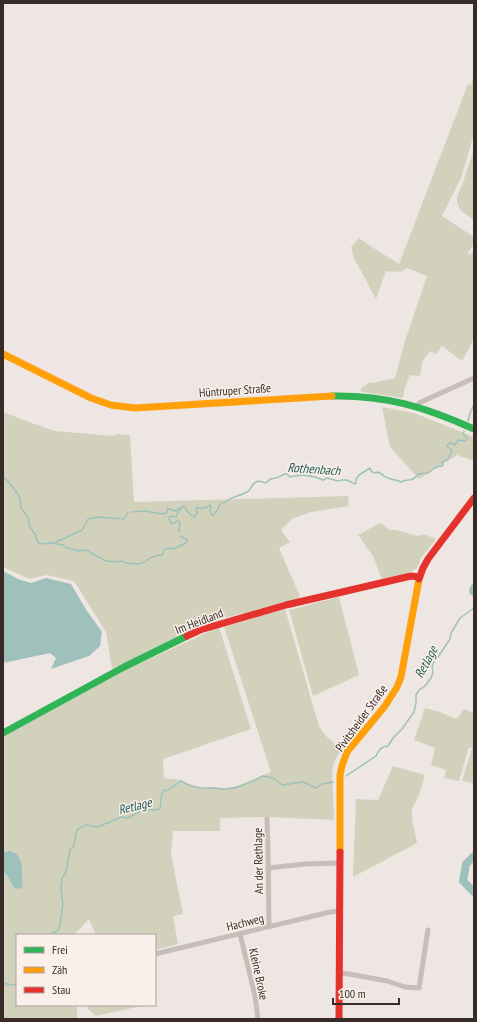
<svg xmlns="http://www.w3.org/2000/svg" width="477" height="1022" viewBox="0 0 477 1022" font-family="'PT Sans Narrow',sans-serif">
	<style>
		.green { fill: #d2d2bc }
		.water { fill: #9ec1bc }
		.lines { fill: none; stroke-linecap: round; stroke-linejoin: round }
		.stream { stroke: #9ec1bc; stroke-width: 1.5 }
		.river { stroke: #9ec1bc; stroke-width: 8 }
		.street { stroke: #c7beba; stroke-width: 5 }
		.fast { stroke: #30b455; stroke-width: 7 }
		.slow { stroke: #ff9f0a; stroke-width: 7 }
		.jam { stroke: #e5322d; stroke-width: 7 }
		.labels { text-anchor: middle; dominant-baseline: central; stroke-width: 3; stroke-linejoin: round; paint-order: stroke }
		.street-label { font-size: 12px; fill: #382b28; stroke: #faf0e9 }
		.water-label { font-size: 13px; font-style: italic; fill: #1d5b56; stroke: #faf0e9 }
	</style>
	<rect width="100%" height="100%" fill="#eee6e2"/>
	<g class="green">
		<path d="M 474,73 L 474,134 L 461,178 L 442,216 L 474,237 L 474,244 L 468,253 L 470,255 L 474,249 L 474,339 L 462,361 L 442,346 L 436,354 L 430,351 L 422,362 L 420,376 L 410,375 L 405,387 L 403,398 L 362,392 L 360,389 L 370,382 L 372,383 L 395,378 L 405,341 L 427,276 L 407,268 L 400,272 L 386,271 L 376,299 L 354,258 L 351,247 L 359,238 L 372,247 L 399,264 L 468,84 L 471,85 Z"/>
		<path d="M 474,149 L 474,220 L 461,211 L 457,203 L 457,197 L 463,182 Z"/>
		<path d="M 382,407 L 414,413 L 474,437 L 474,461 L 457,455 L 419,479 L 390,447 Z"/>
		<path d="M 3,412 L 29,422 L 55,431 L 112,436 L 118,434 L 130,435 L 134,502 L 348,496 L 349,506 L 311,512 L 292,519 L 281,530 L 290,542 L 279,548 L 299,594 L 300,599 L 224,618 L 112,669 L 106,632 L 74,581 L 47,575 L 29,579 L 3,567 Z"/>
		<path d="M 380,523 L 390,530 L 396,530 L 418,536 L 424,534 L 436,539 L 421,558 L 417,568 L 406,574 L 382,579 L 373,556 L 358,535 Z"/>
		<path d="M 339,597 L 359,675 L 313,696 L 289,610 Z"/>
		<path d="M 285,609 L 319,726 L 326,736 L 341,749 L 333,765 L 332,773 L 334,820 L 267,817 L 220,818 L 220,831 L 173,831 L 171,854 L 183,914 L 173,916 L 178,944 L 155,950 L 155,935 L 96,935 L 89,919 L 74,935 L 17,935 L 17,1005 L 77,1005 L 77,1019 L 3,1019 L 3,872 L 6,874 L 15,889 L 23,887 L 22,868 L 10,851 L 3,852 L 3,737 L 126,670 L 219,627 L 251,729 L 163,759 L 164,778 L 181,780 L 186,783 L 203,788 L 211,787 L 223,788 L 234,787 L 271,772 L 224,627 Z"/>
		<path d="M 425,708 L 440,712 L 456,719 L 461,714 L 463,709 L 474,713 L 474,783 L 462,781 L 472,748 L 469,747 L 459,781 L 444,778 L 446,770 L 431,765 L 435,748 L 414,740 Z"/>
		<path d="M 393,766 L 425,775 L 419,795 L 412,809 L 412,820 L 417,843 L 353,877 L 356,799 L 378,800 Z"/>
		<path d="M 87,1005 L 146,1005 L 96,1016 L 88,1009 Z"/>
	</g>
	<g class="water">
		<path d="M 3,571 L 18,579 L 31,583 L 46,578 L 71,584 L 85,608 L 102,632 L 100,646 L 89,656 L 51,669 L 56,658 L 50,653 L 3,663 Z"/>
		<path d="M 10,851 C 12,852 15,853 16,854 C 24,861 22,879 23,888 L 15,889 L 6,874 L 3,872 L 3,852 Z"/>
	</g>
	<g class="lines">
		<g class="stream">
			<path d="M 468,421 L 470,413 L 474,404"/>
			<path d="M 3,477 L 7,480 L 18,494 L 20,499 L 21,508 L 29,519 L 29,526 L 36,535 C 35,538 37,542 40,544 L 52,543 L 63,545 L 67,548 L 72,549 L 78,551 L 86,550 L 106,561 L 116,562 L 121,561 L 126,563 L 138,564 L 145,562 L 150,558 L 159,555 L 162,555 L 165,549 L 170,548 L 174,549 L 177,547 L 186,543 L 187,540 L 180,536"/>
			<path d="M 133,512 L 144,511 L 163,514 L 166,513 L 167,511 L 167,508 L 175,511 L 180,508"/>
			<path d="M 179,531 L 180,523 L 179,522 L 177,521 L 174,523 L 171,523 L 169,518 L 170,516 L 176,517 L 178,512 L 183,506 L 185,506 L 187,511 L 191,515 L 194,517 L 197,513 L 196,509 L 197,508 L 206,508 L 208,506 L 210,505 L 211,506 L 210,511 L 212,515 C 218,513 217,508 221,503 L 226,502 C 230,497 240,496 247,492 C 251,490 251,485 256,482 C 259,480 262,482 266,483 L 270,479 L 276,478 L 285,474 L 287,474 L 290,477 C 300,474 313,475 323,480 L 327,478 L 338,481 L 342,480 L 347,480 L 355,484 L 356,483 L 356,479 L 359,475 L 370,468 L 372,472 L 376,473 L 378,472 C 382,474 386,478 391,479 C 394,480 397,480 401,482 C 409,478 412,483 418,474 L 428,473 L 436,467 L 442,466 L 443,465 L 442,462 C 450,459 448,458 452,450 L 447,446 L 448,444 L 451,443 L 455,445 L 458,440 L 466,441 L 467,438 L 463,434 L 464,431"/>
			<path d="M 55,544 L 56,542 L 82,530 L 88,519 L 98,517 L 124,519 L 128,512"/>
			<path d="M 346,776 L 376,756 C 378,751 382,746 388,746 L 393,738 L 402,729 L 414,712 L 416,703 L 416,695 L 419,690 L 425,686 L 431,678 L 433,672 L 432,666 L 435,660 L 438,657 L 450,639 L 451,633 L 460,618 L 474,608"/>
			<path d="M 50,935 L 58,930 L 60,925 L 63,904 L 61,890 L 62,878 L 66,872 L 70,850 L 74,846 L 76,832 L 78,829 L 86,825 L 97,827 L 122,817 L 128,818 L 141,811 L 147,810 L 156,810 L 160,809 C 162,802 159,796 164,790 L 167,791 L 181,781 C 192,788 198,788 211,788 C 215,788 220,789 224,789 C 238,789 251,782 263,776 L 273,778 L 281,784 L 284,785 L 294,783 L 303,782 L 316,788 L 322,784 L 333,782"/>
			<path d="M 3,983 L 11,985 L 17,984"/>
		</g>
		<g class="river">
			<path d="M 474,588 L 473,591 L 474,592"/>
			<path d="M 474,856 L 466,864 L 463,881 L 474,892"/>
		</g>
		<g class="street">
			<path d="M 419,407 L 419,403 L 474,378"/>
			<path d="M 267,819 L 268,849 L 269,927"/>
			<path d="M 268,868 L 305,864 L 340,863"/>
			<path d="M 240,934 L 255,996 L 258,1019"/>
			<path d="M 155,954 L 330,912 L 340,911"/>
			<path d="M 339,973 L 349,974 L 387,981 L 405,987 L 419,988 L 428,930"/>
		</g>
		<g class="fast">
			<path d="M 332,396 C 386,395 425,407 474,429"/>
			<path d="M 3,733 L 124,667 L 187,636"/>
		</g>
		<g class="slow">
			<path d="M 3,354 L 91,398 L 111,405 L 135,408 L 332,396"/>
			<path d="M 340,852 L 340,775 L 342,766 L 347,752 L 385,706 L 397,687 L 401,677 L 419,579"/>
		</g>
		<g class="jam">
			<path d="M 419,579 L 423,568 L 428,559 L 474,498"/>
			<path d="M 187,636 L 200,630 L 286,605 L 411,576 L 419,577"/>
			<path d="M 339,1019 L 340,852"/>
		</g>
	</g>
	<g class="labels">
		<g class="street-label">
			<text transform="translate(235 390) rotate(-4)">Hüntruper Straße</text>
			<text transform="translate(199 621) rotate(-21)">Im Heidland</text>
			<text transform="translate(361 718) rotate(-54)">Pivitsheider Straße</text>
			<text transform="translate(258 861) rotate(-91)">An der Rethlage</text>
			<text transform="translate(245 922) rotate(-14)">Hachweg</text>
			<text transform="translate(259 974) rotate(78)">Kleine Broke</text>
		</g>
		<g class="water-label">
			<text transform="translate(314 469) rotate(4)">Rothenbach</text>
			<text transform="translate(426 662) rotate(-62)">Retlage</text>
			<text transform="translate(135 806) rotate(-14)">Retlage</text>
		</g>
	</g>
	<rect width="477" height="1022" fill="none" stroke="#382b28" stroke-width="8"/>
	<rect x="16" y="934" width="140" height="72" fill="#faf0e9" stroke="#aca19c"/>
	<rect x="24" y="947" width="20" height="6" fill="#30b455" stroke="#aca19c"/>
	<text x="52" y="954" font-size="12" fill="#382b28">Frei</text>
	<rect x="24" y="967" width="20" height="6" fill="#ff9f0a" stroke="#aca19c"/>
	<text x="52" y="974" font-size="12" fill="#382b28">Zäh</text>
	<rect x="24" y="987" width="20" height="6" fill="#e5322d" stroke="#aca19c"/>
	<text x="52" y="994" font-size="12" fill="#382b28">Stau</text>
	<path d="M333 998v6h66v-6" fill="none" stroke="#382b28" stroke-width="2"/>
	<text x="339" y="998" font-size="12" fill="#382b28" stroke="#faf0e9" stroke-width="3" paint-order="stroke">100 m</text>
</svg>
